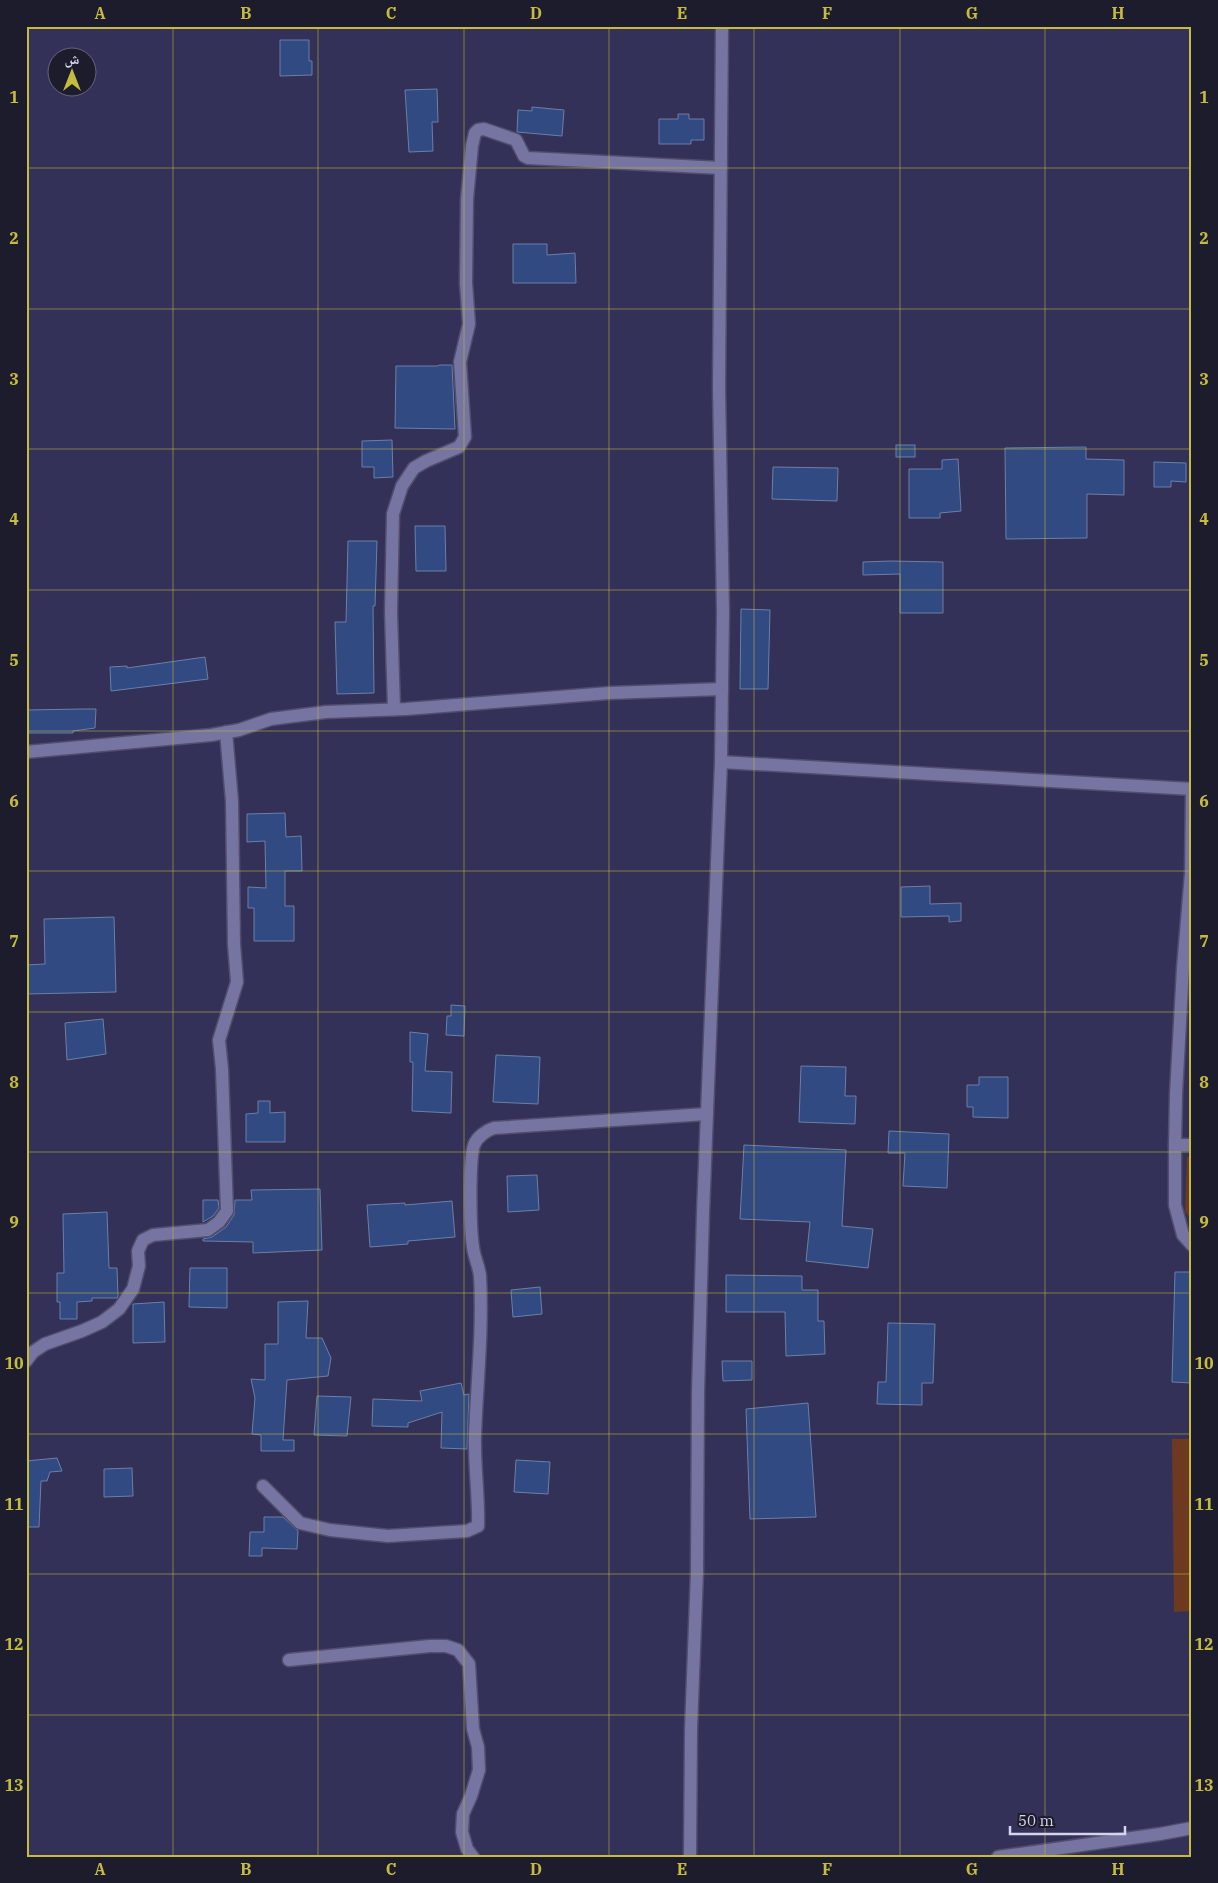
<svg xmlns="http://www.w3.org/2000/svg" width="1218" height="1883" viewBox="0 0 1218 1883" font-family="'IBM Plex Serif','Noto Naskh Arabic',serif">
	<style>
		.green { fill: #6d3a21 }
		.building { fill: #324a82; stroke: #6c7fa8 }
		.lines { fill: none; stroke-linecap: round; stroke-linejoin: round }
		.minor-casing { stroke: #504d6d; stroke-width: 15 }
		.minor { stroke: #7674a0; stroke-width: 12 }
		.grid { fill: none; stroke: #c5bc3d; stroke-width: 1; stroke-opacity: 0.55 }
		.neatline { fill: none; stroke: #c5bc3d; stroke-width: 2 }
		.grid-label { font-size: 16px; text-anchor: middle; font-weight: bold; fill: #c5bc3d }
	</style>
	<rect width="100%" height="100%" fill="#333157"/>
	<g class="green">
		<path d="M 1187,1157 L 1192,1157 L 1192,1221 L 1185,1211 Z"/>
		<path d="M 1172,1439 L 1192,1439 L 1192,1611 L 1174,1612 Z"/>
	</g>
	<g class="building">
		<path d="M 280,40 L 309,40 L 309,61 L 312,61 L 312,75 L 280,76 Z"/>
		<path d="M 437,89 L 438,122 L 432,122 L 433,151 L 409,152 L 405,90 Z"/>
		<path d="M 532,107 L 564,110 L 562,136 L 517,132 L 518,110 L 532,111 Z"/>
		<path d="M 678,114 L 689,114 L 689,119 L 704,119 L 704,140 L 691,140 L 691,144 L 659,144 L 659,119 L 678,119 Z"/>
		<path d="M 513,244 L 547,244 L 547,255 L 575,253 L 576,283 L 513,283 Z"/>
		<path d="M 439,365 L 452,365 L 455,429 L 395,428 L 396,366 L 438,366 Z"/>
		<path d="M 392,440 L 393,477 L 374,478 L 374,467 L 362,467 L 362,441 Z"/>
		<rect x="896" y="445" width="19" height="12"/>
		<path d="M 1086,447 L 1086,459 L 1124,460 L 1124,495 L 1087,494 L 1087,538 L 1006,539 L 1005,448 Z"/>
		<path d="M 958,459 L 961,511 L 940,513 L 940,518 L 909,518 L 909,469 L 942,469 L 942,460 Z"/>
		<path d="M 1154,462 L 1186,463 L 1186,482 L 1171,481 L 1171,487 L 1154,487 Z"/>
		<path d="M 773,467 L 838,468 L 837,501 L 772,499 Z"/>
		<path d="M 415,526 L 445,526 L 446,571 L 416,571 Z"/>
		<path d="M 348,541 L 377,541 L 375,606 L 373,606 L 374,693 L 337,694 L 335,622 L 346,622 Z"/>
		<path d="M 890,561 L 943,562 L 943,613 L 900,613 L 900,574 L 863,575 L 863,562 Z"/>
		<path d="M 741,609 L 770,610 L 768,689 L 740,689 Z"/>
		<path d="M 205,657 L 208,679 L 111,691 L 110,667 L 127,666 L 127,668 Z"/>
		<path d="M 82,709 L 96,709 L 95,728 L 73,731 L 73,733 L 26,733 L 26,710 Z"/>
		<path d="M 285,813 L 286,837 L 301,836 L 302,871 L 285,871 L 285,906 L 294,906 L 294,941 L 254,941 L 254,908 L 248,908 L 248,887 L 266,888 L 265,841 L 247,842 L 247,814 Z"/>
		<path d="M 930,886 L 930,904 L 961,903 L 961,921 L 949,922 L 949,916 L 901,917 L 901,887 Z"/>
		<path d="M 114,917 L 116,992 L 26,994 L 26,965 L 45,964 L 44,919 Z"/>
		<path d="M 451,1005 L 465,1006 L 464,1036 L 446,1035 L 447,1016 L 451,1016 Z"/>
		<path d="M 103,1019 L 106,1054 L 67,1060 L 65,1023 Z"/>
		<path d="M 410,1032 L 428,1034 L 425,1071 L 452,1072 L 451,1113 L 412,1111 L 413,1062 L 410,1062 Z"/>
		<path d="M 496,1055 L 540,1057 L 538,1104 L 493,1102 Z"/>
		<path d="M 801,1066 L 846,1067 L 845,1096 L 856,1096 L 855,1124 L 799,1122 Z"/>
		<path d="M 979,1077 L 1008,1077 L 1008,1118 L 973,1117 L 973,1107 L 967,1107 L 967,1085 L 979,1085 Z"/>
		<path d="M 258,1101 L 270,1101 L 270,1113 L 285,1112 L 285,1142 L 246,1142 L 246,1114 L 258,1113 Z"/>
		<path d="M 889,1131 L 949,1134 L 947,1188 L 903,1186 L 905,1153 L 888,1153 Z"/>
		<path d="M 744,1145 L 846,1150 L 842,1226 L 873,1229 L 868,1268 L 806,1261 L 810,1222 L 740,1219 Z"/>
		<path d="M 537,1175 L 539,1210 L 508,1212 L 507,1176 Z"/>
		<path d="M 320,1189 L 322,1250 L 253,1253 L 253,1242 L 203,1241 L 203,1239 L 212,1237 L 226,1227 L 234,1215 L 235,1200 L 252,1200 L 251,1190 Z"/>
		<path d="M 203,1200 L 218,1200 L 219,1208 L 213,1216 L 203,1222 Z"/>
		<path d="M 452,1201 L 455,1237 L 408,1241 L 408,1244 L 370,1247 L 367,1205 L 405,1203 L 405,1205 Z"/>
		<path d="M 107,1212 L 109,1268 L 117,1268 L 118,1296 L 117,1298 L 92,1298 L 92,1301 L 77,1302 L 77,1319 L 60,1319 L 60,1302 L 57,1302 L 57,1273 L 64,1273 L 63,1214 Z"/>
		<path d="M 190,1268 L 227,1268 L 227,1308 L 189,1307 Z"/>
		<path d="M 1175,1272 L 1192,1272 L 1192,1383 L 1172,1382 Z"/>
		<path d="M 726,1275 L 802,1276 L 802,1290 L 818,1290 L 818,1321 L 824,1321 L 825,1354 L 786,1356 L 785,1312 L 726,1312 Z"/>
		<path d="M 540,1287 L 542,1314 L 513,1317 L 511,1290 Z"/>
		<path d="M 308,1301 L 306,1338 L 322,1338 L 331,1358 L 328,1376 L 287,1380 L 283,1440 L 294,1440 L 294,1451 L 261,1451 L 261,1435 L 252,1434 L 255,1398 L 251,1379 L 265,1380 L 265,1344 L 278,1344 L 278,1302 Z"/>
		<path d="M 164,1302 L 165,1342 L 133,1343 L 133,1304 Z"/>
		<path d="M 888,1323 L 935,1324 L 933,1383 L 922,1383 L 922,1405 L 877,1404 L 878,1382 L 886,1382 Z"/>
		<path d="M 722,1361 L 752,1361 L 752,1380 L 723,1381 Z"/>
		<path d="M 461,1383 L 464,1395 L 469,1394 L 467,1449 L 441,1448 L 442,1412 L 408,1423 L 408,1427 L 372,1426 L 373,1399 L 422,1401 L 420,1391 Z"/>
		<path d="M 317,1396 L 351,1397 L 347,1436 L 314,1435 Z"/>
		<path d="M 808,1403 L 816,1517 L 750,1519 L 746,1409 Z"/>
		<path d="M 57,1458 L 62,1471 L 50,1472 L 47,1481 L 41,1481 L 39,1527 L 26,1527 L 26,1461 Z"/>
		<path d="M 516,1460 L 550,1462 L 548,1494 L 514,1492 Z"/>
		<path d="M 132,1468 L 133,1496 L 104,1497 L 104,1469 Z"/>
		<path d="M 264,1517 L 283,1517 L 298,1531 L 297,1549 L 262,1548 L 262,1556 L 249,1556 L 250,1532 L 264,1532 Z"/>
	</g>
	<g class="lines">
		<g class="minor-casing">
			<g id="minor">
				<path d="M 394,709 L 391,612 L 393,514 L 402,486 L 414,468 L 426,461 L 459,447 L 465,437 L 460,362 L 469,324 L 466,283 L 467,199 L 472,146 L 475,133 L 478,130 L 484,129 L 516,140 L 524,156 L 528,158 L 721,168"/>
				<path d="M 26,752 L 211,735 L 239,730 L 271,719 L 326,712 L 406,709 L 609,693 L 722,689"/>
				<path d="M 721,762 L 1192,789"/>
				<path d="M 1192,788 L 1191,873 L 1183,968 L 1176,1094 L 1175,1145 L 1175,1205 L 1183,1235 L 1192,1245"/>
				<path d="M 1175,1145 L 1192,1145"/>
				<path d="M 26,1361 L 33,1352 L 45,1344 L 82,1331 L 102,1322 L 119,1309 L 133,1289 L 139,1266 L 138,1251 L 143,1240 L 153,1235 L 208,1230 L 219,1222 L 227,1211 L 222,1069 L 219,1040 L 237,982 L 234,944 L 232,801 L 226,732"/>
				<path d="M 263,1486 L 300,1523 L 330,1530 L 388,1536 L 467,1531 L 478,1526 C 479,1496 474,1465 475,1435 C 477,1382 483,1329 480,1276 C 479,1266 474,1257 473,1247 C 470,1229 469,1160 474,1145 C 477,1137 487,1130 494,1128 L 707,1114"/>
				<path d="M 289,1660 L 430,1646 L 446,1646 L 458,1650 L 469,1664 L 473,1729 L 478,1747 L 479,1770 L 471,1796 L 463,1814 L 462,1832 L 467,1849 L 473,1857"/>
				<path d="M 690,1857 L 691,1729 L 697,1572 L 698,1393 L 703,1213 L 721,762 L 723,612 L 719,388 L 722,26"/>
				<path d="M 998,1857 L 1160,1834 L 1192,1828"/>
			</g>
		</g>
		<use href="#minor" class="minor"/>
	</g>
	<path class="grid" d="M 173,26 L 173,1857M 318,26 L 318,1857M 464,26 L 464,1857M 609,26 L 609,1857M 754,26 L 754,1857M 900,26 L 900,1857M 1045,26 L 1045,1857M 26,168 L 1192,168M 26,309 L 1192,309M 26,449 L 1192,449M 26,590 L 1192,590M 26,731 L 1192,731M 26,871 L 1192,871M 26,1012 L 1192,1012M 26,1152 L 1192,1152M 26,1293 L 1192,1293M 26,1434 L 1192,1434M 26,1574 L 1192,1574M 26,1715 L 1192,1715"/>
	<rect width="1218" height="1883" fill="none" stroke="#1c1c2d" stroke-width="55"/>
	<g transform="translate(72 72)"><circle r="24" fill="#1c1c2d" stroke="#66667a"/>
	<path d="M0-4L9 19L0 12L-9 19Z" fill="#c5bc3d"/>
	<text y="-8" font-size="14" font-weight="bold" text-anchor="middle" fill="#d4d5ed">ش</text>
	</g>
	<path d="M1010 1826v8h115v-8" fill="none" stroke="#d4d5ed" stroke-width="2.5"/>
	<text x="1018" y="1826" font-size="15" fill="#d4d5ed" stroke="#1c1c2d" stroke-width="4" paint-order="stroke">50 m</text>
	<rect x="28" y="28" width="1162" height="1828" class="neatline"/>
	<g class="grid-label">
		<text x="100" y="19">A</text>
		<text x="246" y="19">B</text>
		<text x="391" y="19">C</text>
		<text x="536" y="19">D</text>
		<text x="682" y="19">E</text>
		<text x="827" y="19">F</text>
		<text x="972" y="19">G</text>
		<text x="1118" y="19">H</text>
		<text x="14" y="103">1</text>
		<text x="1204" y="103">1</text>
		<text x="14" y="244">2</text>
		<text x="1204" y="244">2</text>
		<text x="14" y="385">3</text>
		<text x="1204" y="385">3</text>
		<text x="14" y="525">4</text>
		<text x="1204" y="525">4</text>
		<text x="14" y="666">5</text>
		<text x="1204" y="666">5</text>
		<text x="14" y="807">6</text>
		<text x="1204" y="807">6</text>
		<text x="14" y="947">7</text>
		<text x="1204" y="947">7</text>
		<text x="14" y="1088">8</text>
		<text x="1204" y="1088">8</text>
		<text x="14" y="1228">9</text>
		<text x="1204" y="1228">9</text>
		<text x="14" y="1369">10</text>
		<text x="1204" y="1369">10</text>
		<text x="14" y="1510">11</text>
		<text x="1204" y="1510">11</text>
		<text x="14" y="1650">12</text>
		<text x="1204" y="1650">12</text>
		<text x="14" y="1791">13</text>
		<text x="1204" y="1791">13</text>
		<text x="100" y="1875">A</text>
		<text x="246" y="1875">B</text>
		<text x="391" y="1875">C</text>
		<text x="536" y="1875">D</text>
		<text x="682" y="1875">E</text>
		<text x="827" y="1875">F</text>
		<text x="972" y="1875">G</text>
		<text x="1118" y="1875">H</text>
	</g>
</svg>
